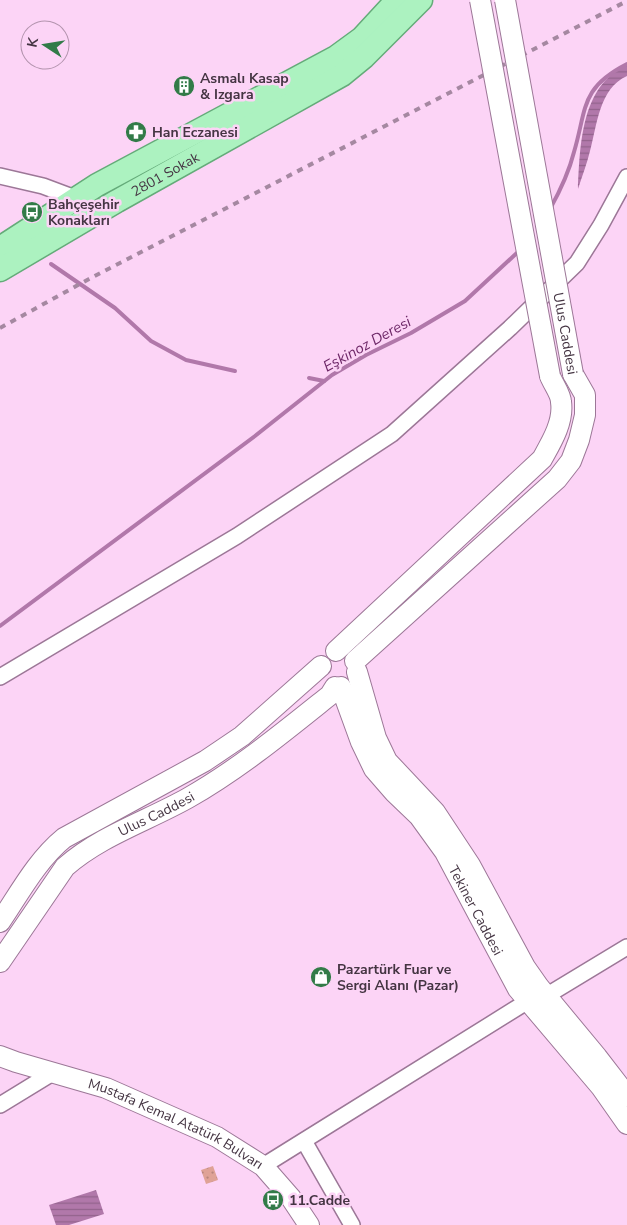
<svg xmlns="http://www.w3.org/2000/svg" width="627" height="1225" viewBox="0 0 627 1225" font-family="'Nunito Sans',sans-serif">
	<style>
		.park { fill: url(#park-dots) }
		.water { fill: url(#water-rules) }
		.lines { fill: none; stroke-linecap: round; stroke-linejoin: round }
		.stream { stroke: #b178aa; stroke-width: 4 }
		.street-casing { stroke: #9c7797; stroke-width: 18 }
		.secondary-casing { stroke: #9c7797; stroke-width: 22 }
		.primary-casing { stroke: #64ab79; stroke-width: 25 }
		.street { stroke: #fff; stroke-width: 15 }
		.secondary { stroke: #fff; stroke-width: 20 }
		.primary { stroke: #acf2c0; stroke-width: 22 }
		.rail { stroke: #a588a1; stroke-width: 4; stroke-dasharray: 6 6; stroke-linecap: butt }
		.secondary-bridge-casing { stroke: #9c7797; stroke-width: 22; stroke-linecap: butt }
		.secondary-bridge { stroke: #fff; stroke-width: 20 }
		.labels { text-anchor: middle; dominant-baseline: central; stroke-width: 5; stroke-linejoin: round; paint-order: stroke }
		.poi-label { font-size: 14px; font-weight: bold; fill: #453543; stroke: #fcd4f6; text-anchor: start }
		.street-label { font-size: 14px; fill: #453543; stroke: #fcd4f6 }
		.water-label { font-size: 15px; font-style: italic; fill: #6e2868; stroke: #fcd4f6 }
	</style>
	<defs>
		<pattern id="park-dots" width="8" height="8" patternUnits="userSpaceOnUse" patternTransform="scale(1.25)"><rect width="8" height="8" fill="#dfa296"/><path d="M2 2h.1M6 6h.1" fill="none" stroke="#b7857c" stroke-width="1.8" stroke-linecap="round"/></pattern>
		<pattern id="water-rules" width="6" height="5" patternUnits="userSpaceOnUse" patternTransform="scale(1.25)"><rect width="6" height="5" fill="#b178aa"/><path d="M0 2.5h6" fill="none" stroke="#92638c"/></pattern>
	</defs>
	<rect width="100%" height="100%" fill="#fcd4f6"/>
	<path class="park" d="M 213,1166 L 218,1180 L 206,1184 L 201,1170 Z"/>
	<g class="water">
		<path d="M 627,65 L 627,76 C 599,88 597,126 590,151 C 587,164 582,176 578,189 C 580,146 581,85 627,65 Z"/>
		<path d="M 96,1190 L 104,1214 L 69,1225 L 56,1225 L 49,1205 Z"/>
	</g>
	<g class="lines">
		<g class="stream">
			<path d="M 550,209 C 560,191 569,172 574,152 C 587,108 580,88 627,64"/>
			<path d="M 51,264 L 115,308 L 151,341 L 186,360 L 235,371"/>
			<path d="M 309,378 L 324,381"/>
			<path d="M 0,626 L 255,436 L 332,375 L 366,355 L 411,333 L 465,301 L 519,251"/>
		</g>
		<g class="street-casing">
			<g id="street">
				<path d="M 0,176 L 43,186 L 75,198"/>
				<path d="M 0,677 L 237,536 L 392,434 L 510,328 L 577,263 L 601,225 L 627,177"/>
				<path d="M 546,996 L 627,947"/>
				<path d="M 0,1105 L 54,1072"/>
				<path d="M 304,1141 L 352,1225"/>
				<path d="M 263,1166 L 528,1001"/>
			</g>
		</g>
		<g class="secondary-casing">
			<g id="secondary">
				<path d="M 336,651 L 542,459 C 551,443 564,422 561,402 C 561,394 553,384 550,376"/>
				<path d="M 355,661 L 557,479 L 571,461 L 579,440 L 585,415 L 585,395 L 573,374"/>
				<path d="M 357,672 L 376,738 L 387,761 L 435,812 L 470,865 L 525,967 L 539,987 L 597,1057 L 627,1096"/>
				<path id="s1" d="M 341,687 L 361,742 L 374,769 L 394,792 L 419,816 L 445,852 L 518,989 L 601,1087 L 627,1124"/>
				<path d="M 0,922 C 19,894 37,860 64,838 L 205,761 L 242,736 L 321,666"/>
				<path id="s2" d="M 0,962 L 65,867 C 100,836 147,821 188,798 C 239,769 285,731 330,695 L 335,687"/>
				<path id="s3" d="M 0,1056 L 16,1062 L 106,1088 L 217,1137 L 263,1166 L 291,1198 L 309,1225"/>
			</g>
		</g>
		<g class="primary-casing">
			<g id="primary">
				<path d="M 0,248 L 97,185 L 336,57 L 362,38 L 397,0"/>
				<path id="s4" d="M 0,270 L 117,201 L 342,75 L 364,57 L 421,0"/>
			</g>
		</g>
		<use href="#street" class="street"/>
		<use href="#secondary" class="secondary"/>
		<use href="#primary" class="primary"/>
		<path class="rail" d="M 0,328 L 89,279 L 627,1"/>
		<g class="secondary-bridge-casing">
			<g id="secondary-bridge">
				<path d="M 480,0 L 550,376"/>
				<path id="s5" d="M 505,0 L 573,374"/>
			</g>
		</g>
		<use href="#secondary-bridge" class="secondary-bridge"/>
	</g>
	<defs>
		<g id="building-disc" transform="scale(1.125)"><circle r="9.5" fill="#327b48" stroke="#fcd4f6"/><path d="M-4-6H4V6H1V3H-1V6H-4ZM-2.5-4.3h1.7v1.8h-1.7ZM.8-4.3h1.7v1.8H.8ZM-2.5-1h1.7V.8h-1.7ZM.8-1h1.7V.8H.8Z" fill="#fff"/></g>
		<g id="pharmacy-disc" transform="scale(1.125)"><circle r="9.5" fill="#327b48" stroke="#fcd4f6"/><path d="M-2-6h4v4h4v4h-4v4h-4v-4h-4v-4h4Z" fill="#fff"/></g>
		<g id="bus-disc" transform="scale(1.125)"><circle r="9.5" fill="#327b48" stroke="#fcd4f6"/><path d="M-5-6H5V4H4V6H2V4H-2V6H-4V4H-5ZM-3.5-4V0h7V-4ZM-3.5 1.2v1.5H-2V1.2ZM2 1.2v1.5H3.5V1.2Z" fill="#fff"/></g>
		<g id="shop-disc" transform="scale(1.125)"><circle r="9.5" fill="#327b48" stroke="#fcd4f6"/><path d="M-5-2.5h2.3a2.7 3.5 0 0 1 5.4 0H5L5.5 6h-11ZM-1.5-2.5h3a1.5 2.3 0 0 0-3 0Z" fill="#fff"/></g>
	</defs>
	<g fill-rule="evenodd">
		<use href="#building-disc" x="184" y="86"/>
		<use href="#pharmacy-disc" x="136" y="132"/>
		<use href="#bus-disc" x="32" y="212"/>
		<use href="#shop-disc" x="321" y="977"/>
		<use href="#bus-disc" x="273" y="1200"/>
	</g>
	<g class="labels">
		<g class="poi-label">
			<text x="200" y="78">Asmalı Kasap<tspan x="200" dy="16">&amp; Izgara</tspan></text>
			<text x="152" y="132">Han Eczanesi</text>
			<text x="48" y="204">Bahçeşehir<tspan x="48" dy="16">Konakları</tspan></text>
			<text x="337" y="969">Pazartürk Fuar ve<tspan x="337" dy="16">Sergi Alanı (Pazar)</tspan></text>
			<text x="289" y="1200">11.Cadde</text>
		</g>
		<g class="street-label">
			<text stroke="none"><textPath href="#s4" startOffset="191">2801 Sokak</textPath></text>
			<text stroke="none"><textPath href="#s5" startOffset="339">Ulus Caddesi</textPath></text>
			<text stroke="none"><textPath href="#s2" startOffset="221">Ulus Caddesi</textPath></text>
			<text stroke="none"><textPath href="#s1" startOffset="264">Tekiner Caddesi</textPath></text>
			<text stroke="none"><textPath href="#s3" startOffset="189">Mustafa Kemal Atatürk Bulvarı</textPath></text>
		</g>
		<g class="water-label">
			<text transform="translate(367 344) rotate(-29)">Eşkinoz Deresi</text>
		</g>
	</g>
	<g transform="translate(45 45) rotate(282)"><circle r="24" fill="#fcd4f6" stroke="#b394ae"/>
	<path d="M0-4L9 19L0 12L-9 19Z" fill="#327b48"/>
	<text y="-8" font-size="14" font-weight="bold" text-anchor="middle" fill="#453543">K</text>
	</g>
</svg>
